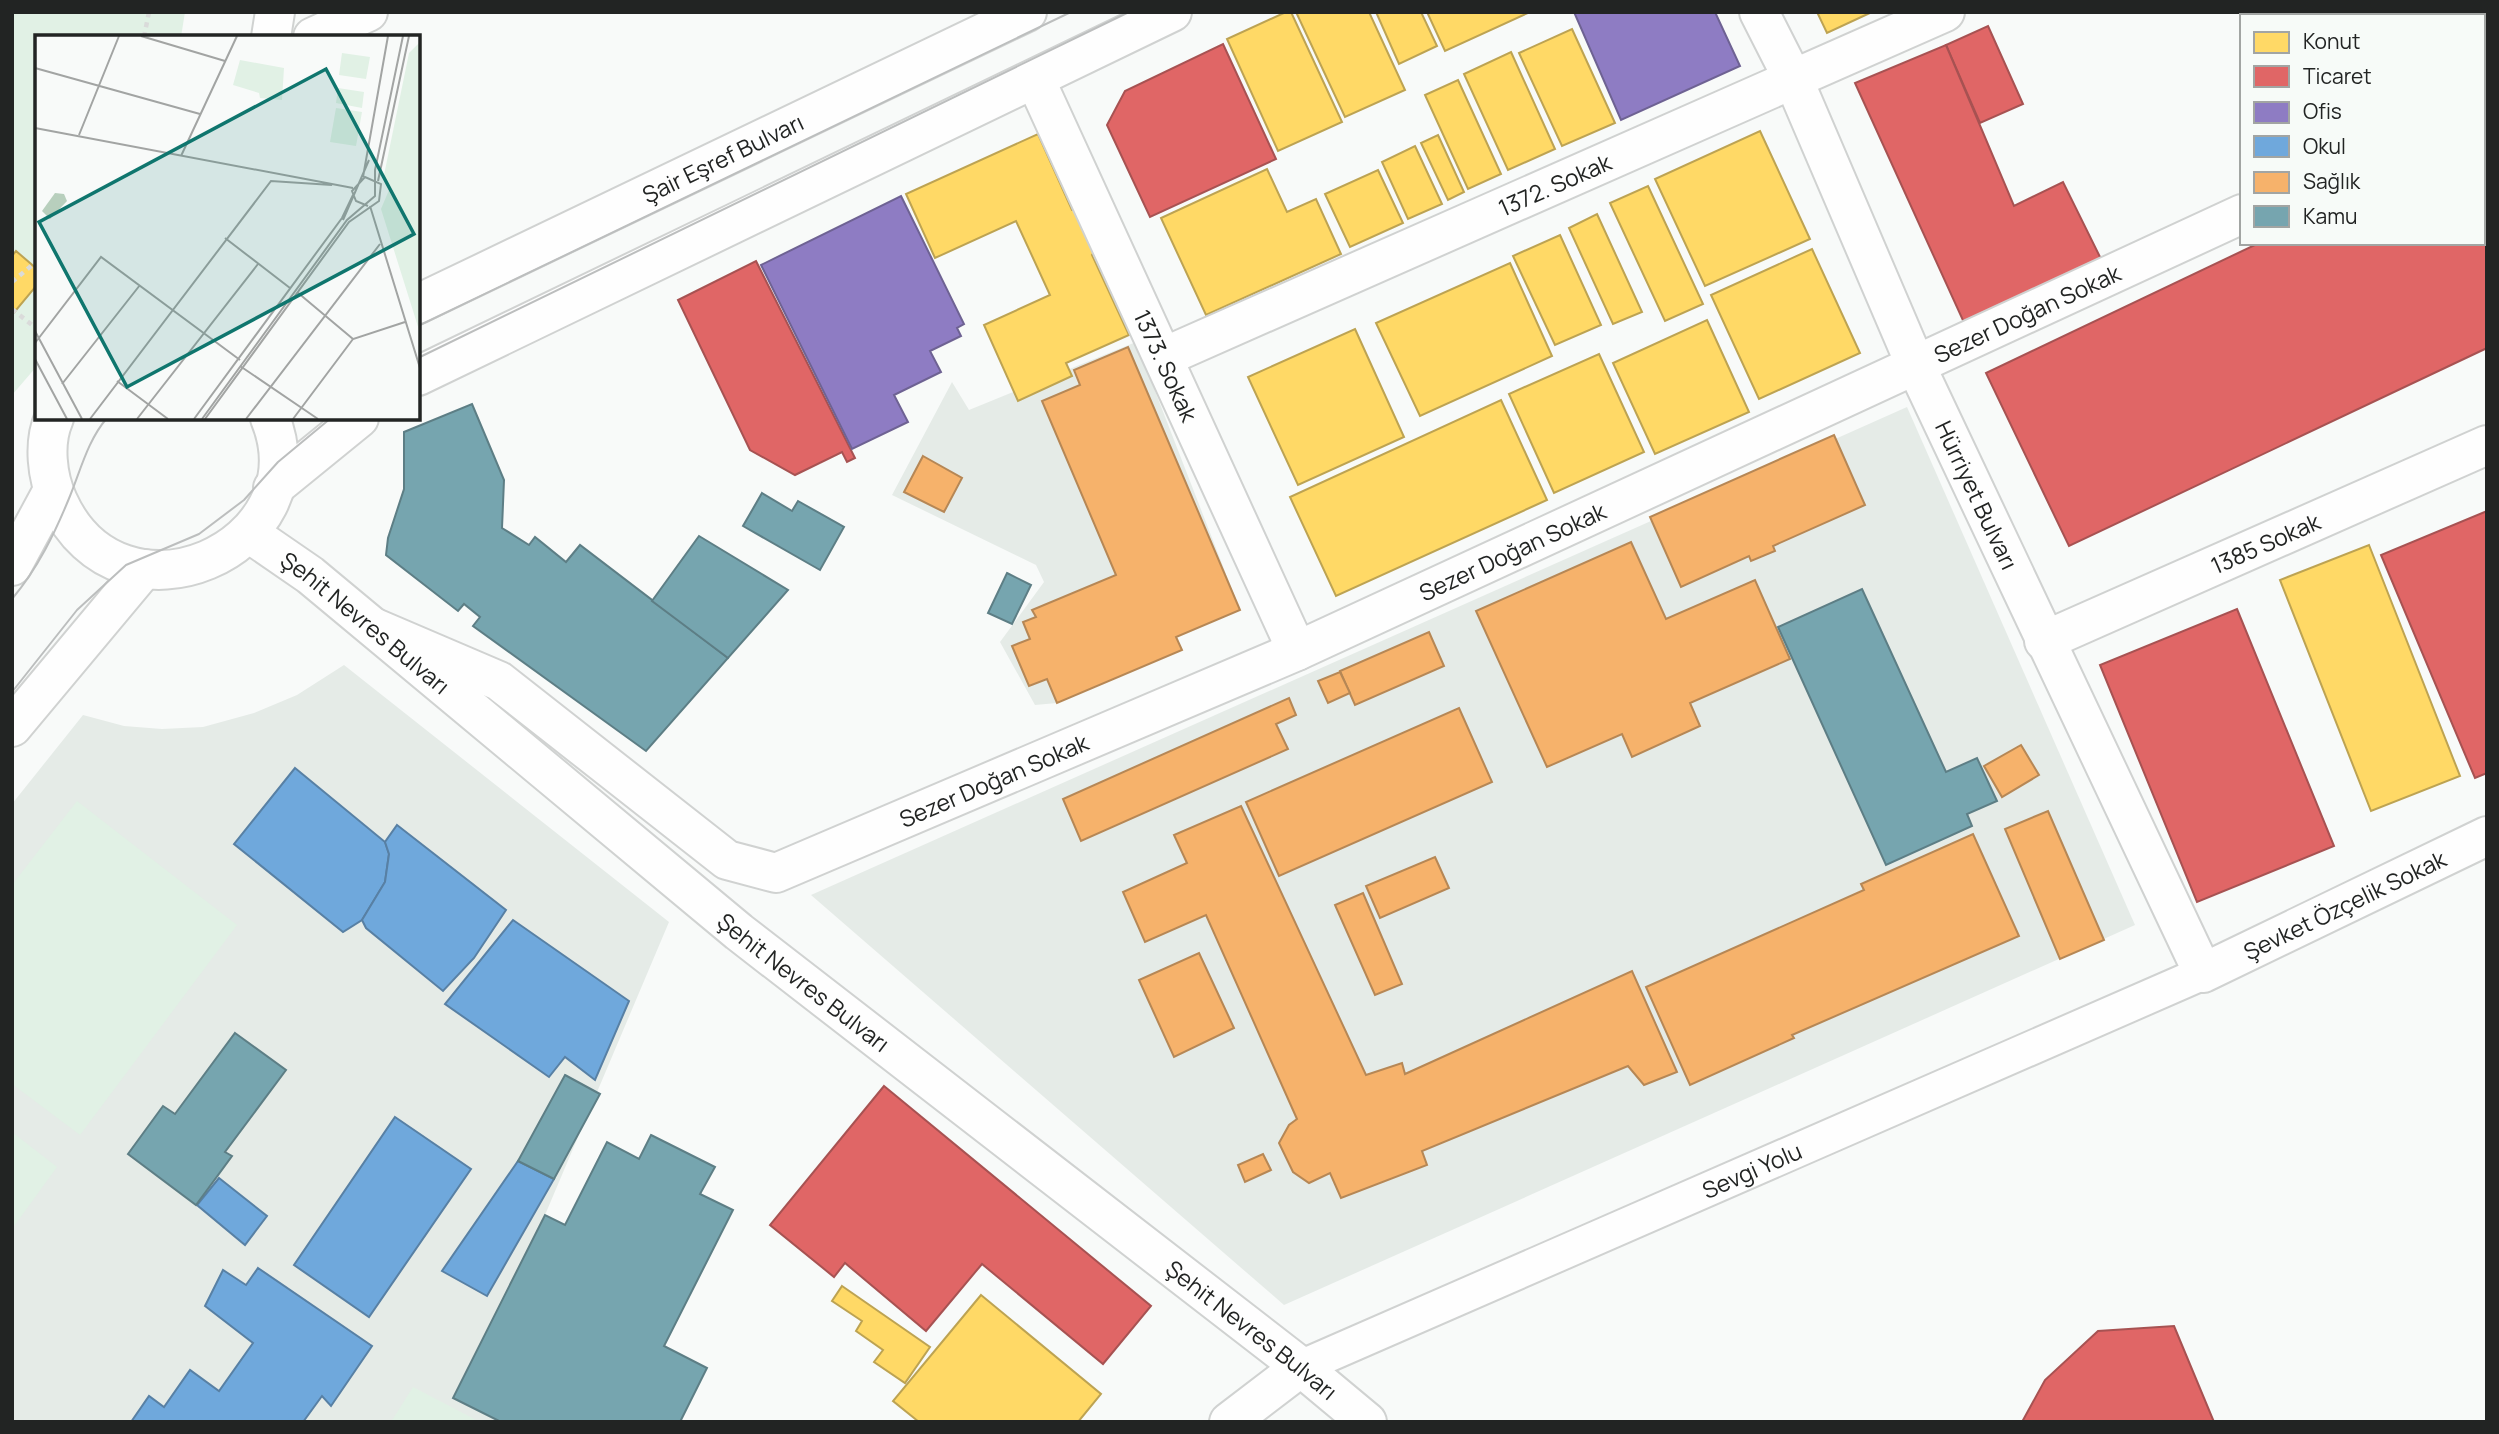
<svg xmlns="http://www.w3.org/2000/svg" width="2499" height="1434" viewBox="0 0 2499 1434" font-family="Manrope,sans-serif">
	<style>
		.built { fill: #e5ebe7 }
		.green { fill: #e1f1e5 }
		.homes { fill: #ffd966; stroke: #bda352; stroke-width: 2 }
		.shops { fill: #e06666; stroke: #a75252; stroke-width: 2 }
		.offices { fill: #8e7cc3; stroke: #6e6293; stroke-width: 2 }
		.schools { fill: #6fa8dc; stroke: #5880a4; stroke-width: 2 }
		.health { fill: #f6b26b; stroke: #b68755; stroke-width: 2 }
		.public { fill: #76a5af; stroke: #5d7e85; stroke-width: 2 }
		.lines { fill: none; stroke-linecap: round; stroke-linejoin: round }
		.pedestrian-casing { stroke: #d0d2d1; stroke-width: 37 }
		.minor-casing { stroke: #d0d2d1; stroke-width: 42 }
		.tertiary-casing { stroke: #d0d2d1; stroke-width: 42 }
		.primary-casing { stroke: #d0d2d1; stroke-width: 42 }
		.path { stroke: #dadbda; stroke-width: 4.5; stroke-dasharray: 5 5; stroke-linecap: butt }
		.pedestrian { stroke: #fefefe; stroke-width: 33 }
		.minor { stroke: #fefefe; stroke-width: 38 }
		.tertiary { stroke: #fefefe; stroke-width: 38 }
		.primary { stroke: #fefefe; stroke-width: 38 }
		.tram { stroke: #bcbebe; stroke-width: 2 }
		.labels { text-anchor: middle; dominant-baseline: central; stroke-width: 7; stroke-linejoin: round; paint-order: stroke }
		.street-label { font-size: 23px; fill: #222423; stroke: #f7fbf8 }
		.inset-road { fill: none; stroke: #a2a4a3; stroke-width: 2 }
		.view { fill: #0f766e; fill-opacity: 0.15; stroke: #0f766e; stroke-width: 3.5 }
		.inset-edge { fill: none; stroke: #222423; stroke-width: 3.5 }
	</style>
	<rect width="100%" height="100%" fill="#f8faf9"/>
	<g class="built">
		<path d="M 1136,342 L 1240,610 L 1176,637 L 1182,650 L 1057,703 L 1035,705 L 1000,642 L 1044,582 L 1036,565 L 892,495 L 952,382 L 969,410 Z"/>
		<path d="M 1907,407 L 2135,925 L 1284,1305 L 811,895 Z"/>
		<path d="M 344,665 L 669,922 L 545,1215 L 453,1397 L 501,1422 L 12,1422 L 12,804 L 83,715 L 124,726 L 162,729 L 203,727 L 254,713 L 297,695 Z"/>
	</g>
	<g class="green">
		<path d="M 12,12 L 185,12 L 181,37 L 37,37 L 37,366 L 12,395 Z"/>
		<path d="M 77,801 L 237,925 L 80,1135 L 12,1084 L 12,885 Z"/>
		<path d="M 12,1132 L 57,1167 L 12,1229 Z"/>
		<path d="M 413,1387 L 480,1422 L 391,1422 Z"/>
	</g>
	<g class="homes">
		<path d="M 1286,12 L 1291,12 L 1342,122 L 1278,151 L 1227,39 Z"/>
		<path d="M 1296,12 L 1369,12 L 1405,90 L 1345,117 Z"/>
		<path d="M 1376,12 L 1421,12 L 1437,46 L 1399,64 Z"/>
		<path d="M 1427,12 L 1530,12 L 1445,51 Z"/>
		<path d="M 1817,12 L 1872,12 L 1827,33 Z"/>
		<path d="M 2281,12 L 2320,12 L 2322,16 L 2283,16 Z"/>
		<path d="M 1572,29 L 1615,123 L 1562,146 L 1519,53 Z"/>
		<path d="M 1511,52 L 1555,149 L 1508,170 L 1464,74 Z"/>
		<path d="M 1458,80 L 1501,174 L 1468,189 L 1425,95 Z"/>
		<path d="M 1760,131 L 1810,239 L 1705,286 L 1655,179 Z"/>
		<path d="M 1038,134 L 1072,210 L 1080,210 L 1098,248 L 1092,255 L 1129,335 L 1066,363 L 1072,376 L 1018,401 L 984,325 L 1050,295 L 1016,221 L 935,258 L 906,194 Z"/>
		<path d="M 1438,135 L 1464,192 L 1448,200 L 1421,143 Z"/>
		<path d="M 2487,138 L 2487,217 L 2483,210 L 2483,140 Z"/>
		<path d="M 1415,146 L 1442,204 L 1408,219 L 1382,162 Z"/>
		<path d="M 1267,169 L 1287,212 L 1316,199 L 1341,254 L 1206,315 L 1161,218 Z"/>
		<path d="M 1378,170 L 1403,223 L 1350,247 L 1325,194 Z"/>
		<path d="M 1648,186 L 1703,304 L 1665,321 L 1610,203 Z"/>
		<path d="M 1597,214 L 1642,312 L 1613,324 L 1569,228 Z"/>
		<path d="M 1560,235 L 1601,325 L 1555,345 L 1513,256 Z"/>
		<path d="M 1812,249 L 1860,353 L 1759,399 L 1711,295 Z"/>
		<path d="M 16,251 L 37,269 L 37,285 L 12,315 L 12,256 Z"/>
		<path d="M 1510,263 L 1552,356 L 1420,416 L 1376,323 Z"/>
		<path d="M 1707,320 L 1749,412 L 1655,454 L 1613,363 Z"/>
		<path d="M 1355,329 L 1404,437 L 1298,485 L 1248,377 Z"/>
		<path d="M 1599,354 L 1644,452 L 1554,493 L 1509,394 Z"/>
		<path d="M 1501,400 L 1547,500 L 1336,596 L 1290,497 Z"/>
		<path d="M 2369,545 L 2460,776 L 2371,811 L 2280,580 Z"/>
		<path d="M 842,1286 L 930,1347 L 905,1383 L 874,1362 L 883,1350 L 856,1331 L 862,1321 L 832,1301 Z"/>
		<path d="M 981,1295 L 1101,1394 L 1078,1422 L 919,1422 L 893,1401 Z"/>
	</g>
	<g class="shops">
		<path d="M 2329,12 L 2439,12 L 2440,16 L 2330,16 Z"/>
		<path d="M 1988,26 L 2023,104 L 1980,123 L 1946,45 Z"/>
		<path d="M 1223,44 L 1276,159 L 1150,217 L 1107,125 L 1125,91 Z"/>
		<path d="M 1946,45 L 2014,206 L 2063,182 L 2102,261 L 1966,327 L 1855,83 Z"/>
		<path d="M 2483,210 L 2487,217 L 2487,348 L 2069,546 L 1986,373 L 2259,243 L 2483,243 Z"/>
		<path d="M 756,261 L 855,458 L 847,462 L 842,452 L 795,475 L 750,450 L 678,300 Z"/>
		<path d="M 2487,511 L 2487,773 L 2475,778 L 2381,555 Z"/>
		<path d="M 2237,609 L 2334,846 L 2197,902 L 2100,665 Z"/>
		<path d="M 884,1086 L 1151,1306 L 1103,1364 L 982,1264 L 926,1331 L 845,1263 L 834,1277 L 770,1225 Z"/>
		<path d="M 2174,1326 L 2214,1422 L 2022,1422 L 2045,1380 L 2098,1331 Z"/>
	</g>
	<g class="offices">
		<path d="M 1574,12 L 1715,12 L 1740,66 L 1621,120 Z"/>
		<path d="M 901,196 L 964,324 L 957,328 L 961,336 L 930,351 L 941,372 L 894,395 L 908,422 L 852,449 L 761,265 Z"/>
	</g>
	<g class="schools">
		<path d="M 295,768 L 385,842 L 389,854 L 385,882 L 362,920 L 343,932 L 234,844 Z"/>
		<path d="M 397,825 L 506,910 L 474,958 L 443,991 L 366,928 L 362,920 L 385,882 L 389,854 L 385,842 Z"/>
		<path d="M 513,920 L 629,1001 L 595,1080 L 565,1057 L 549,1077 L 445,1004 Z"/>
		<path d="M 395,1117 L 471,1169 L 369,1317 L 294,1265 Z"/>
		<path d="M 518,1161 L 554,1179 L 487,1296 L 442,1271 Z"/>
		<path d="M 219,1178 L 267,1216 L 245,1245 L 197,1205 Z"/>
		<path d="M 258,1268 L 372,1346 L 331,1406 L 322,1396 L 303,1422 L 131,1422 L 149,1396 L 164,1407 L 190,1370 L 219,1391 L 253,1343 L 205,1306 L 223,1270 L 246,1285 Z"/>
	</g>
	<g class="health">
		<path d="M 1128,347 L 1240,610 L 1176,637 L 1182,650 L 1057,703 L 1047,679 L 1029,686 L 1012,646 L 1030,639 L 1023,622 L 1036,617 L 1032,610 L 1116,575 L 1042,401 L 1080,385 L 1074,370 Z"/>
		<path d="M 1834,435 L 1865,505 L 1773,546 L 1775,551 L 1751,561 L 1749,556 L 1681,587 L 1650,517 Z"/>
		<path d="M 923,456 L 962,478 L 944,512 L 904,492 Z"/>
		<path d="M 1631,542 L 1666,619 L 1755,580 L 1790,659 L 1690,703 L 1700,726 L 1632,757 L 1622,734 L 1547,767 L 1476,611 Z"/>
		<path d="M 1429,632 L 1444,666 L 1355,705 L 1340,671 Z"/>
		<path d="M 1340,672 L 1350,693 L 1328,703 L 1318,681 Z"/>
		<path d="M 1289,698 L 1296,715 L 1276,724 L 1288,749 L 1081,841 L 1063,799 Z"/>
		<path d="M 1459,708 L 1492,782 L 1279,876 L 1246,802 Z"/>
		<path d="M 2021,745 L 2039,775 L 2002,797 L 1984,766 Z"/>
		<path d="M 1241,806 L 1366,1075 L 1402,1063 L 1405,1074 L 1632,971 L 1677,1072 L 1644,1085 L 1628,1066 L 1422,1151 L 1427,1165 L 1341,1198 L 1330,1173 L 1309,1183 L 1293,1172 L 1279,1143 L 1289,1125 L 1297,1119 L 1206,915 L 1145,942 L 1123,892 L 1187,863 L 1174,835 Z"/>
		<path d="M 2048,811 L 2104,940 L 2060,959 L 2005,829 Z"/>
		<path d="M 1973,834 L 2019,936 L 1792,1035 L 1794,1038 L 1690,1085 L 1646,987 L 1864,890 L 1861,884 Z"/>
		<path d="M 1435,857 L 1449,888 L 1380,918 L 1366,886 Z"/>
		<path d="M 1363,893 L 1402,984 L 1375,995 L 1335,905 Z"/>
		<path d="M 1199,953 L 1234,1028 L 1174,1057 L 1139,980 Z"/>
		<path d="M 1263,1154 L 1271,1170 L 1245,1182 L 1238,1165 Z"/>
	</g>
	<g class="public">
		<path d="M 472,404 L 504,480 L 502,528 L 529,545 L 535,537 L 566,562 L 580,545 L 728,658 L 646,751 L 473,626 L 480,617 L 464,604 L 458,611 L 386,555 L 388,538 L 404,489 L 404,432 Z"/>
		<path d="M 762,493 L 792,511 L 798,501 L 844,527 L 820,570 L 743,526 Z"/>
		<path d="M 699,536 L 788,590 L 728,658 L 652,601 Z"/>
		<path d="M 1007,573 L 1031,585 L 1012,624 L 988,613 Z"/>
		<path d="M 1862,589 L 1946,772 L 1977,758 L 1997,801 L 1967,814 L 1972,826 L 1886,865 L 1778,627 Z"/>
		<path d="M 235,1033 L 286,1070 L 225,1152 L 232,1156 L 196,1205 L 128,1154 L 163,1106 L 175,1114 Z"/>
		<path d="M 565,1075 L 600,1094 L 554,1179 L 518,1161 Z"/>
		<path d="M 651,1135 L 715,1167 L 700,1194 L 733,1210 L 664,1346 L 707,1368 L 680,1422 L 501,1422 L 453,1398 L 545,1215 L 565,1225 L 607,1142 L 639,1159 Z"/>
	</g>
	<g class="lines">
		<g class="pedestrian-casing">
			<g id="pedestrian">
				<path id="s1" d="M 1301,1367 L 2203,973"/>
			</g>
		</g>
		<g class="minor-casing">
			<g id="minor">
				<path id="s2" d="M 1759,12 L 1794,81 L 1916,366 L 2203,973 L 2487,836"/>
				<path d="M 313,37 L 368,12"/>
				<path id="s3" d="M 1035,79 L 1297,651"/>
				<path id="s4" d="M 1164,357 L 1945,12"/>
				<path id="s5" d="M 2044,641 L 2487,445"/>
				<path d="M 1229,1422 L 1301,1367"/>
			</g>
		</g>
		<g class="tertiary-casing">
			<g id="tertiary">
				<path d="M 2483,102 L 2487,100"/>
				<path id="s6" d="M 249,533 L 310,575 L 739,932 L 1301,1367 L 1367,1422"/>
				<path id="s7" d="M 375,628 L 499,681 L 727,860 L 776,873 L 1297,651 L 2242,214"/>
			</g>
		</g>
		<g class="primary-casing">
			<g id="primary">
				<path d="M 271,37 L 275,12"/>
				<path id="s8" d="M 418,304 L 1027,12"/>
				<path d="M 418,376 L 1172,12"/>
				<path d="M 54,418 C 43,443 47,477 58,501 C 120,639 323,548 270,418"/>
				<path d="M 273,488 L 359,418"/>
				<path d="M 12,566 L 53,490"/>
				<path d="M 12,727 L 144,569"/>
			</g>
		</g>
		<g class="path">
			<path d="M 144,37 L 149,12"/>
			<path d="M 12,282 L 37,261"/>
			<path d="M 12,309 L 37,329"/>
		</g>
		<use href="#pedestrian" class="pedestrian"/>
		<use href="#minor" class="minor"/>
		<use href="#tertiary" class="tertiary"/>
		<use href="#primary" class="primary"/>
		<g class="tram">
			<path d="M 418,326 L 1071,12"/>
			<path d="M 418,358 L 1129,12"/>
			<path d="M 12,599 C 38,568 55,533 70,496 C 81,469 88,440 107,418"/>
			<path d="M 12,692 L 77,610 L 126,565 L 199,534 L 244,500 L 278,462 L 331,418"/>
		</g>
	</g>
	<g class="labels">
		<g class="street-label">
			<text stroke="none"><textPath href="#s8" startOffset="338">Şair Eşref Bulvarı</textPath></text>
			<text stroke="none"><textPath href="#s4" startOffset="427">1372. Sokak</textPath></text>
			<text stroke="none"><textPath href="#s7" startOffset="1846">Sezer Doğan Sokak</textPath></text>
			<text stroke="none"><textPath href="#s3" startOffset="315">1373. Sokak</textPath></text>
			<text stroke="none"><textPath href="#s2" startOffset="530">Hürriyet Bulvarı</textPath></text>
			<text stroke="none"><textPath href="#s5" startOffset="242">1385 Sokak</textPath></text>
			<text stroke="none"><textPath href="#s7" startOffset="1279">Sezer Doğan Sokak</textPath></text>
			<text stroke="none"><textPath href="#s6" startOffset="147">Şehit Nevres Bulvarı</textPath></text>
			<text stroke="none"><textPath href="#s7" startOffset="712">Sezer Doğan Sokak</textPath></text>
			<text stroke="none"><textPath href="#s2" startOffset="1216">Şevket Özçelik Sokak</textPath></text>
			<text stroke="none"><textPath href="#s6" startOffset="714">Şehit Nevres Bulvarı</textPath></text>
			<text stroke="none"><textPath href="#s1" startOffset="492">Sevgi Yolu</textPath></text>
			<text stroke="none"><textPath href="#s6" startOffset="1281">Şehit Nevres Bulvarı</textPath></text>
		</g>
	</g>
	<g transform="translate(35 35)">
		<rect width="385" height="385" fill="#f8faf9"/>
		<path d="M 385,7 L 385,298 L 346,174 L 354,155 L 349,140 L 374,18 ZM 307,18 L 335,22 L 331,44 L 304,40 ZM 205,25 L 249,33 L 247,65 L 225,63 L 224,58 L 198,50 ZM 303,53 L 329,57 L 327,73 L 301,68 ZM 301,73 L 327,77 L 321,111 L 295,107 Z" fill="#e1f1e5"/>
		<path d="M 20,158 L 29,159 L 32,166 L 15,184 L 7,176 Z" fill="#b8cfbd"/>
		<path class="inset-road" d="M 106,1 L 190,26M 0,33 L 165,79M 0,93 L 318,153M 44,100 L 84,1M 146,121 L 202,1M 328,142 L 353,1M 343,146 L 374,1M 335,171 L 385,333M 308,185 L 334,125M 190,203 L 255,253M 262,257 L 318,304M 0,296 L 47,384M 0,308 L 66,222 L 205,325M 0,324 L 32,384M 205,331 L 283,384M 82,346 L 133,384M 27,349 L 105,250M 55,384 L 236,146 L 297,150M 102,384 L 223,229M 159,384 L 307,183 L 318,160M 167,384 L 312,185 L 340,161 L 340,135 L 368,1M 170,384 L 314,187 L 344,166 L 346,149 L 330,142 L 317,156 L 321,166 L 333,171M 211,384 L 345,209M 258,384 L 318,304 L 370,287"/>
		<path class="view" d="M 291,34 L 379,199 L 92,352 L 4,187 Z"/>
		<rect width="385" height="385" class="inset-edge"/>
	</g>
	<rect width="2499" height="1434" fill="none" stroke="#222423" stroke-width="28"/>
	<rect x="2240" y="14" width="245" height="231" fill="#f7fbf8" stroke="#a2a5a3" stroke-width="2"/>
	<rect x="2254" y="32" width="35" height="21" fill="#ffd966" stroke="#a2a5a3" stroke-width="2"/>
	<text x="2303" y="49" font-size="21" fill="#222423">Konut</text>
	<rect x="2254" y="66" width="35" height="21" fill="#e06666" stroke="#a2a5a3" stroke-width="2"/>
	<text x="2303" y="84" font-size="21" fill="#222423">Ticaret</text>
	<rect x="2254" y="102" width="35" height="21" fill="#8e7cc3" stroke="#a2a5a3" stroke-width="2"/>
	<text x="2303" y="119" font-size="21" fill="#222423">Ofis</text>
	<rect x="2254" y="136" width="35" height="21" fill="#6fa8dc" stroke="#a2a5a3" stroke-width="2"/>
	<text x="2303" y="154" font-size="21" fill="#222423">Okul</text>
	<rect x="2254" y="172" width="35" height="21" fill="#f6b26b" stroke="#a2a5a3" stroke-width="2"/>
	<text x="2303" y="189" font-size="21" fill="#222423">Sağlık</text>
	<rect x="2254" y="206" width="35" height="21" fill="#76a5af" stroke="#a2a5a3" stroke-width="2"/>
	<text x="2303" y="224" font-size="21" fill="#222423">Kamu</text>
</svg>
